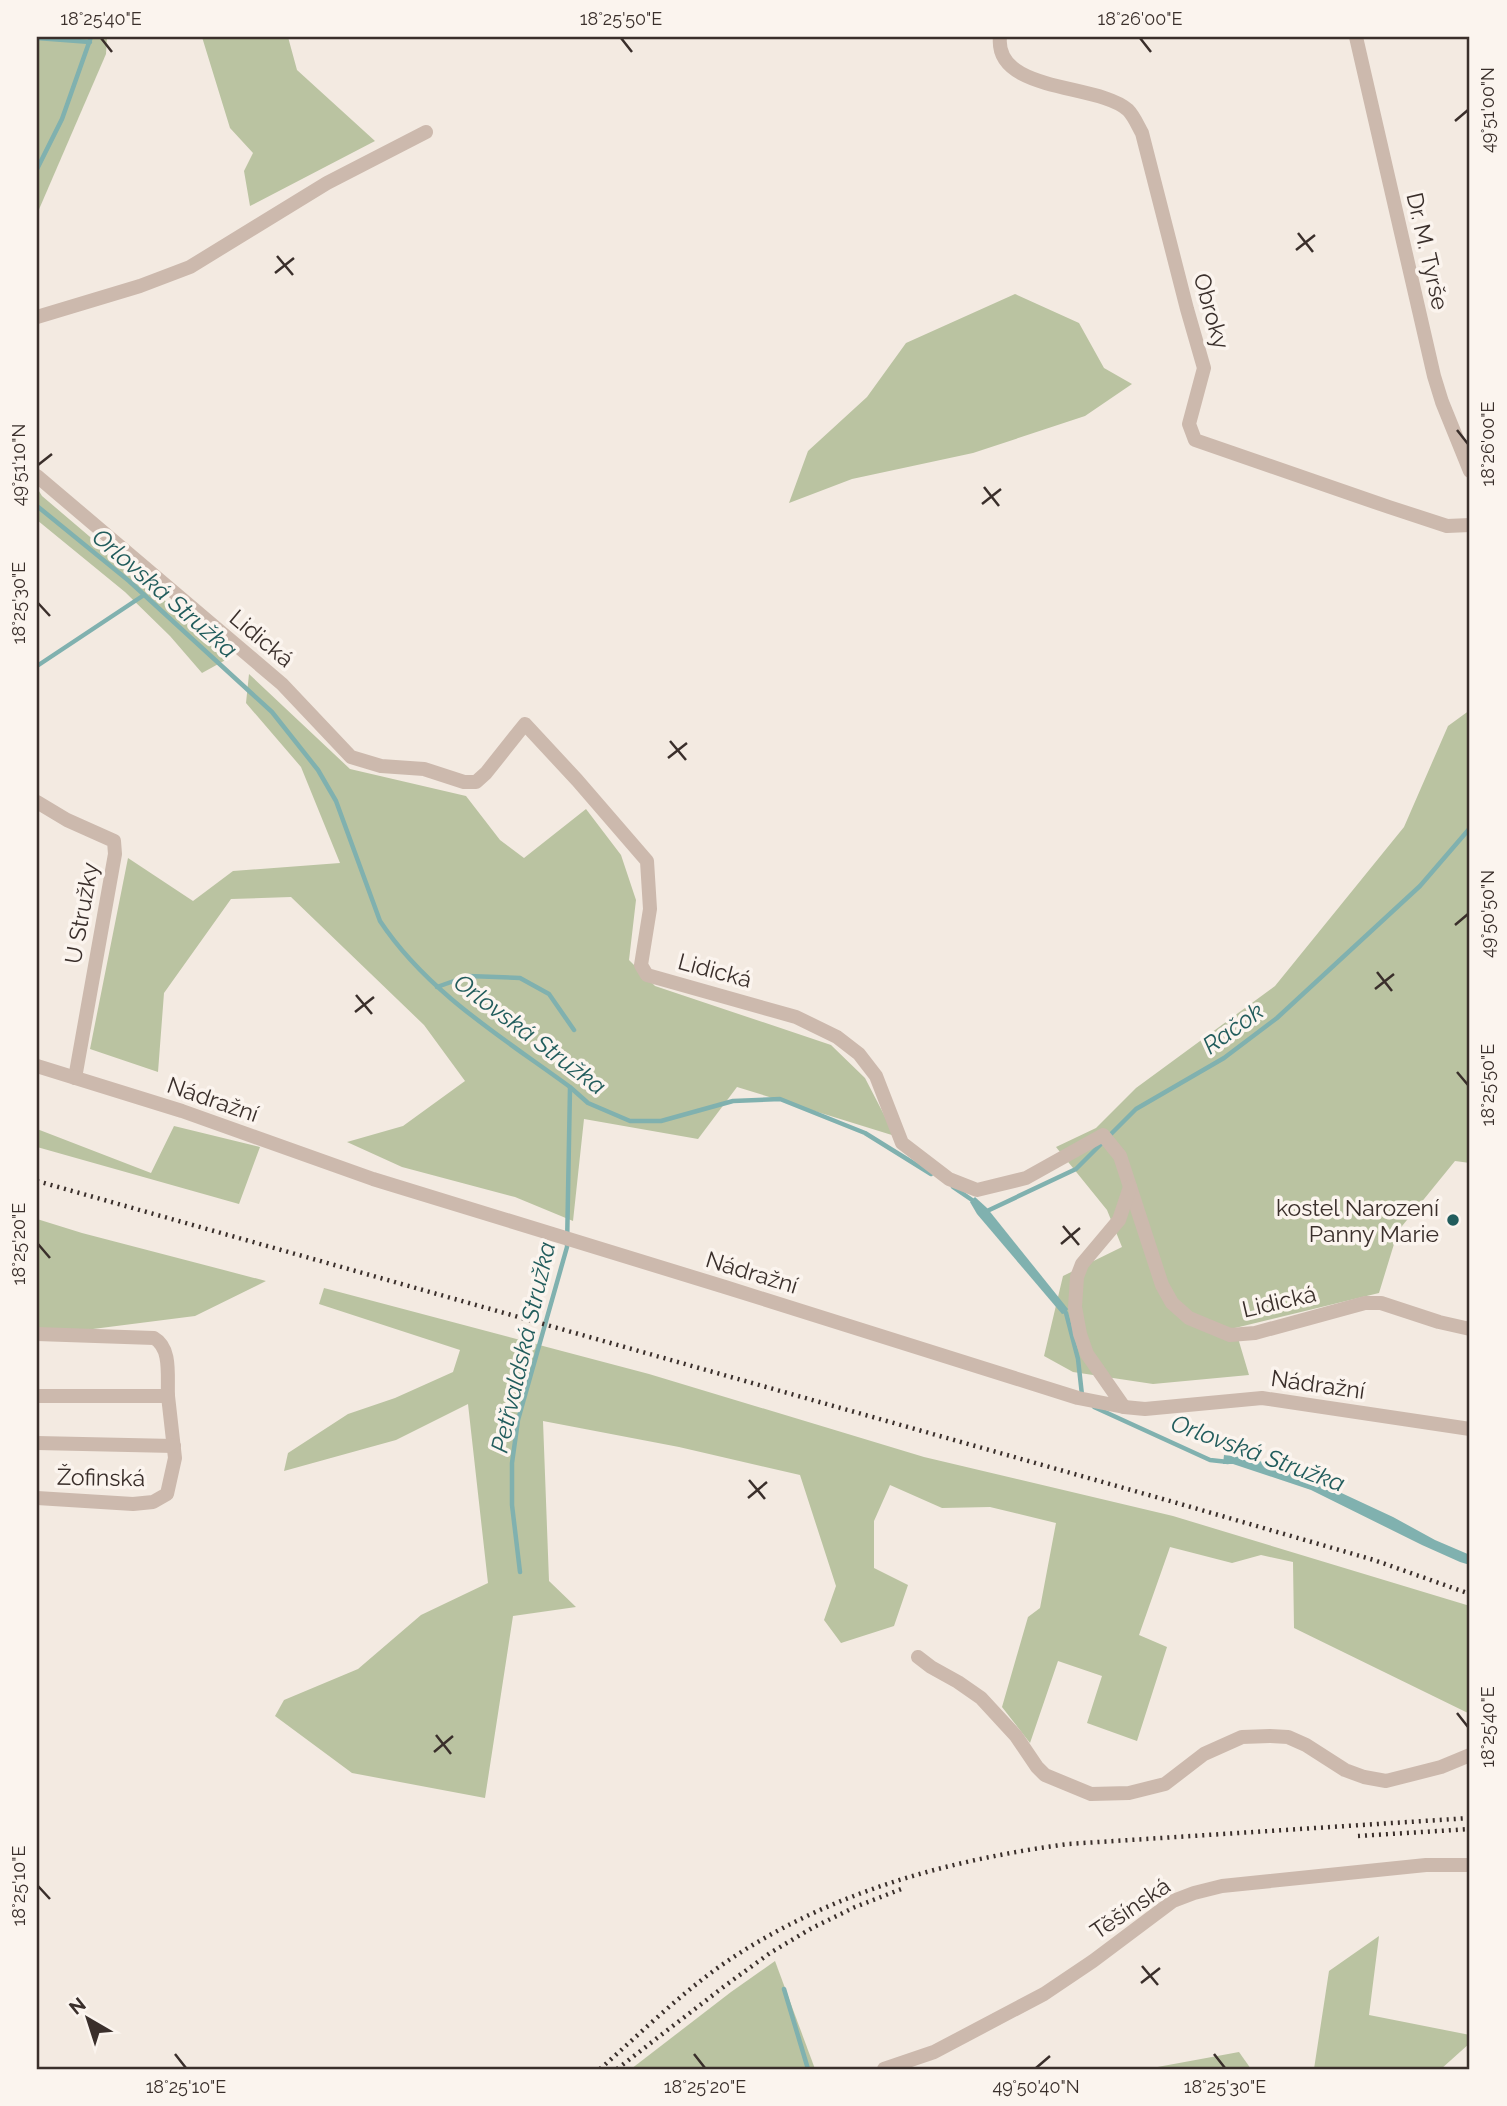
<svg xmlns="http://www.w3.org/2000/svg" width="1507" height="2106" viewBox="0 0 1507 2106" font-family="Raleway,sans-serif">
	<style>
		.green { fill: #bac3a1 }
		.water { fill: #80b1af }
		.lines { fill: none; stroke-linecap: round; stroke-linejoin: round }
		.stream { stroke: #80b1af; stroke-width: 4.5 }
		.minor { stroke: #ccb9ad; stroke-width: 14 }
		.rail { stroke: #3a2f2b; stroke-width: 4.5; stroke-dasharray: 2 5; stroke-linecap: butt }
		.ticks { fill: none; stroke: #3a2f2b; stroke-width: 2.5 }
		.poi-dot { fill: #215c5c; stroke: #fbf4ee; stroke-width: 2.5 }
		.labels { text-anchor: middle; dominant-baseline: central; stroke-width: 7; stroke-linejoin: round; paint-order: stroke }
		.street-label { font-size: 23px; fill: #3a2f2b; stroke: #fbf4ee }
		.poi-label { font-size: 23px; fill: #3a2f2b; stroke: #fbf4ee; text-anchor: end }
		.water-label { font-size: 24px; font-style: italic; fill: #215c5c; stroke: #fbf4ee }
		.neatline { fill: none; stroke: #3a2f2b; stroke-width: 2.5 }
		.ticks-label { font-size: 18px; text-anchor: middle; fill: #3a2f2b }
	</style>
	<rect width="100%" height="100%" fill="#f3eae1"/>
	<g class="green">
		<path d="M 37,37 L 107,37 L 106,54 L 37,214 Z"/>
		<path d="M 202,37 L 288,37 L 297,70 L 375,141 L 250,206 L 244,171 L 253,153 L 230,128 Z"/>
		<path d="M 1015,294 L 1079,323 L 1104,368 L 1132,384 L 1085,416 L 973,453 L 852,479 L 789,503 L 808,451 L 867,397 L 906,343 Z"/>
		<path d="M 37,488 L 42,496 L 231,657 L 202,673 L 170,636 L 125,592 L 37,520 Z"/>
		<path d="M 249,674 L 350,769 L 466,796 L 500,840 L 524,858 L 586,809 L 621,855 L 636,900 L 629,960 L 655,986 L 831,1045 L 865,1078 L 895,1136 L 737,1087 L 698,1139 L 584,1119 L 573,1221 L 515,1197 L 402,1167 L 347,1142 L 403,1126 L 465,1081 L 424,1025 L 291,897 L 231,899 L 164,993 L 158,1072 L 90,1049 L 128,858 L 193,901 L 233,871 L 340,863 L 301,767 L 246,703 Z"/>
		<path d="M 1470,710 L 1470,1163 L 1455,1161 L 1398,1231 L 1379,1293 L 1235,1328 L 1249,1375 L 1153,1384 L 1073,1372 L 1044,1356 L 1063,1276 L 1122,1247 L 1107,1210 L 1056,1147 L 1096,1128 L 1136,1088 L 1275,986 L 1404,827 L 1448,726 Z"/>
		<path d="M 174,1126 L 260,1147 L 239,1204 L 37,1147 L 37,1129 L 151,1173 Z"/>
		<path d="M 37,1219 L 82,1233 L 266,1281 L 195,1316 L 85,1330 L 37,1328 Z"/>
		<path d="M 324,1288 L 649,1374 L 924,1457 L 1173,1516 L 1470,1606 L 1470,1714 L 1294,1628 L 1293,1562 L 1261,1555 L 1232,1563 L 1170,1547 L 1139,1635 L 1167,1647 L 1137,1741 L 1087,1723 L 1102,1676 L 1058,1661 L 1030,1743 L 1002,1707 L 1028,1617 L 1040,1608 L 1056,1523 L 990,1507 L 942,1508 L 890,1485 L 874,1521 L 874,1568 L 908,1585 L 894,1626 L 841,1643 L 824,1620 L 836,1586 L 800,1475 L 679,1447 L 543,1421 L 549,1581 L 576,1607 L 513,1616 L 485,1798 L 352,1773 L 275,1716 L 284,1700 L 358,1669 L 421,1615 L 488,1583 L 468,1404 L 396,1440 L 284,1471 L 288,1453 L 348,1414 L 395,1398 L 453,1372 L 460,1350 L 319,1304 Z"/>
		<path d="M 1379,1936 L 1369,2015 L 1470,2035 L 1470,2043 L 1441,2069 L 1314,2069 L 1329,1971 Z"/>
		<path d="M 775,1961 L 815,2069 L 631,2069 L 731,1992 Z"/>
		<path d="M 1239,2052 L 1251,2069 L 1149,2069 L 1152,2068 Z"/>
	</g>
	<g class="water">
		<path d="M 975,1197 L 987,1208 L 1068,1309 L 1066,1313 L 1062,1314 L 977,1214 L 970,1202 Z"/>
		<path d="M 1224,1455 L 1248,1458 L 1292,1470 L 1393,1517 L 1435,1540 L 1470,1555 L 1470,1565 L 1460,1562 L 1422,1545 L 1311,1490 L 1233,1464 L 1223,1464 Z"/>
	</g>
	<g class="lines">
		<g class="stream">
			<path d="M 37,38 L 90,42"/>
			<path d="M 37,169 L 62,119 L 91,37"/>
			<path d="M 37,506 L 129,581 L 272,712 L 318,770 L 336,801 L 380,921 C 427,992 503,1038 570,1087 L 588,1103 L 630,1121 L 661,1121 L 733,1101 L 780,1099 L 865,1133 L 931,1174"/>
			<path d="M 37,666 L 144,595"/>
			<path d="M 437,987 L 468,976 L 520,978 L 549,994 L 574,1030"/>
			<path d="M 953,1187 L 975,1202"/>
			<path d="M 985,1212 L 1076,1169 L 1136,1109 L 1224,1058 L 1277,1018 L 1420,886 L 1470,828"/>
			<path d="M 1063,1309 L 1066,1313 L 1078,1359 L 1082,1395"/>
			<path d="M 1094,1407 L 1210,1460 L 1228,1462"/>
			<path d="M 520,1572 L 512,1505 L 512,1463 L 518,1420 L 567,1247 L 570,1088"/>
			<path d="M 784,1989 L 808,2069"/>
		</g>
		<g class="minor">
			<path d="M 1000,37 C 994,93 1098,83 1128,110 C 1134,116 1138,126 1142,133 L 1187,309 L 1204,368 L 1189,424 L 1195,440 L 1389,507 L 1447,526 L 1470,525"/>
			<path d="M 1356,37 L 1434,376 L 1442,402 L 1470,471"/>
			<path d="M 37,317 L 140,286 L 190,267 L 327,183 L 426,132"/>
			<path d="M 37,476 L 282,684 L 351,757 L 381,766 L 424,769 L 464,782 L 476,782 L 486,773 L 525,724 L 577,780 L 647,861 L 650,909 L 641,965 L 647,975 L 796,1017 L 837,1037 L 859,1054 L 876,1076 L 902,1143 L 949,1179 L 977,1190 L 1026,1178 L 1103,1135 L 1120,1156 L 1162,1285 L 1172,1303 L 1189,1318 L 1230,1335 L 1255,1333 L 1365,1303 L 1381,1303 L 1439,1322 L 1470,1329"/>
			<path d="M 37,802 L 67,820 L 114,841 L 115,854 L 75,1078"/>
			<path d="M 37,1066 L 182,1111 L 373,1179 L 725,1287 L 1078,1398 L 1124,1407 L 1145,1409 L 1262,1398 L 1470,1429"/>
			<path d="M 37,1334 L 154,1338 C 172,1348 167,1377 168,1396"/>
			<path d="M 37,1396 L 168,1396 L 175,1458 L 167,1494 L 153,1502 L 133,1504 L 37,1498"/>
			<path d="M 1124,1407 L 1087,1354 L 1080,1334 L 1075,1307 L 1077,1277 L 1082,1264 L 1119,1220 L 1130,1187"/>
			<path d="M 37,1443 L 174,1446"/>
			<path d="M 918,1657 L 931,1667 L 958,1682 L 981,1698 L 1016,1736 L 1037,1767 L 1045,1775 L 1091,1794 L 1129,1793 L 1165,1784 L 1204,1754 L 1242,1737 L 1270,1736 L 1288,1737 L 1306,1745 L 1345,1770 L 1364,1777 L 1386,1781 L 1441,1767 L 1470,1755"/>
			<path d="M 884,2069 L 934,2052 L 1044,1994 L 1093,1961 L 1173,1901 L 1194,1893 L 1222,1886 L 1426,1865 L 1470,1865"/>
		</g>
		<g class="rail">
			<path d="M 37,1181 L 1177,1503 L 1374,1560 L 1470,1594"/>
			<path d="M 1358,1836 L 1470,1829"/>
			<path d="M 600,2069 C 642,2032 683,1991 729,1960 C 831,1892 948,1860 1068,1844 L 1470,1818"/>
			<path d="M 617,2069 L 726,1985 L 770,1953 L 812,1928 L 855,1907 L 904,1888"/>
		</g>
	</g>
	<path class="ticks" d="M 101,38 L 112,52M 621,38 L 632,52M 1140,38 L 1151,52M 1455,121 L 1468,110M 1298,233 L 1313,252M 1296,250 L 1315,235M 277,256 L 293,275M 275,273 L 294,258M 1457,430 L 1468,444M 38,465 L 52,454M 984,487 L 999,506M 982,504 L 1001,489M 38,603 L 50,616M 670,741 L 686,760M 668,758 L 687,743M 1455,925 L 1468,914M 1377,972 L 1392,991M 1375,989 L 1394,974M 356,995 L 372,1014M 355,1012 L 374,997M 1457,1072 L 1468,1085M 1063,1226 L 1079,1245M 38,1244 L 50,1258M 1061,1244 L 1080,1228M 749,1480 L 765,1499M 748,1498 L 767,1482M 1457,1713 L 1468,1727M 436,1735 L 451,1754M 434,1752 L 453,1736M 38,1886 L 50,1899M 1142,1966 L 1158,1985M 1141,1983 L 1160,1968M 175,2054 L 186,2068M 694,2054 L 705,2068M 1214,2054 L 1225,2068M 1036,2068 L 1050,2056"/>
	<circle class="poi-dot" cx="1453" cy="1220" r="7"/>
	<g class="labels">
		<g class="street-label">
			<text transform="translate(1428 251) rotate(77)">Dr. M. Tyrše</text>
			<text transform="translate(1212 311) rotate(74)">Obroky</text>
			<text transform="translate(262 638) rotate(40)">Lidická</text>
			<text transform="translate(81 913) rotate(-80)">U Stružky</text>
			<text transform="translate(715 970) rotate(15)">Lidická</text>
			<text transform="translate(213 1099) rotate(19)">Nádražní</text>
			<text transform="translate(752 1272) rotate(17)">Nádražní</text>
			<text transform="translate(1279 1301) rotate(-13)">Lidická</text>
			<text transform="translate(1318 1384) rotate(8)">Nádražní</text>
			<text transform="translate(101 1477) rotate(1)">Žofinská</text>
			<text transform="translate(1130 1908) rotate(-34)">Těšínská</text>
		</g>
		<g class="poi-label">
			<text x="1439" y="1207">kostel Narození<tspan x="1439" dy="26">Panny Marie</tspan></text>
		</g>
		<g class="water-label">
			<text transform="translate(165 593) rotate(41)">Orlovská Stružka</text>
			<text transform="translate(1233 1028) rotate(-36)">Račok</text>
			<text transform="translate(530 1034) rotate(37)">Orlovská Stružka</text>
			<text transform="translate(523 1347) rotate(-77)">Petřvaldská Stružka</text>
			<text transform="translate(1258 1453) rotate(20)">Orlovská Stružka</text>
		</g>
	</g>
	<rect width="1507" height="2106" fill="none" stroke="#fbf4ee" stroke-width="77"/>
	<g transform="translate(88 2019) rotate(321)" stroke="#fbf4ee" stroke-width="5" paint-order="stroke">
	<path d="M0-5L12 26L0 18L-12 26Z" fill="#3a2f2b"/>
	<text y="-10" font-size="19" font-weight="bold" text-anchor="middle" fill="#3a2f2b">N</text>
	</g>
	<rect x="38" y="38" width="1430" height="2030" class="neatline"/>
	<g class="ticks-label">
		<text x="101" y="25">18°25'40"E</text>
		<text x="621" y="25">18°25'50"E</text>
		<text x="1140" y="25">18°26'00"E</text>
		<text transform="translate(1488 110) rotate(-90)" y="6">49°51'00"N</text>
		<text transform="translate(1488 444) rotate(-90)" y="6">18°26'00"E</text>
		<text transform="translate(19 465) rotate(-90)" y="6">49°51'10"N</text>
		<text transform="translate(19 603) rotate(-90)" y="6">18°25'30"E</text>
		<text transform="translate(1488 914) rotate(-90)" y="6">49°50'50"N</text>
		<text transform="translate(1488 1085) rotate(-90)" y="6">18°25'50"E</text>
		<text transform="translate(19 1244) rotate(-90)" y="6">18°25'20"E</text>
		<text transform="translate(1488 1727) rotate(-90)" y="6">18°25'40"E</text>
		<text transform="translate(19 1886) rotate(-90)" y="6">18°25'10"E</text>
		<text x="186" y="2093">18°25'10"E</text>
		<text x="705" y="2093">18°25'20"E</text>
		<text x="1036" y="2093">49°50'40"N</text>
		<text x="1225" y="2093">18°25'30"E</text>
	</g>
</svg>
